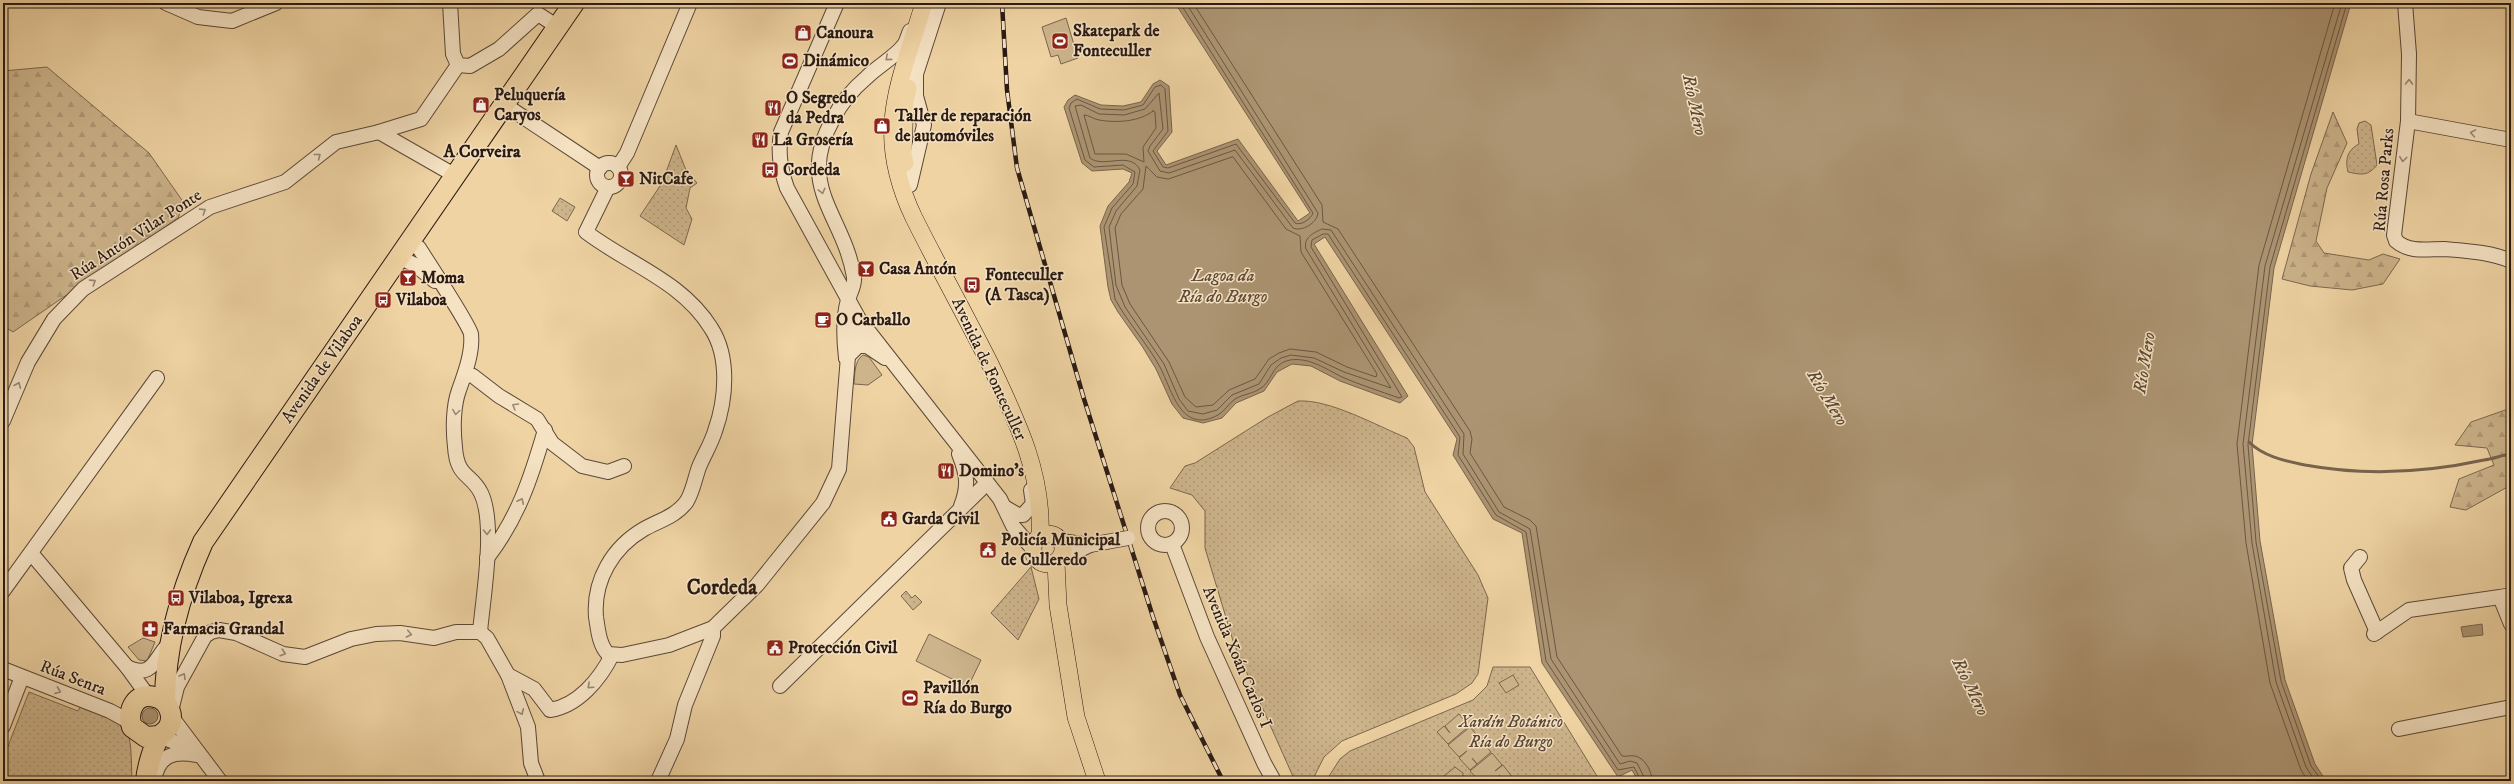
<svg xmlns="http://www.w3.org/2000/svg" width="2514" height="784" viewBox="0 0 2514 784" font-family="'IM FELL DW Pica',serif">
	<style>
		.grass { fill: url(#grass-dots); stroke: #7b674f }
		.forest { fill: url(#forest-firs); stroke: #7b674f }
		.garden { fill: #cdb48b; stroke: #7b674f }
		.water { fill: #ac9472; stroke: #78634c }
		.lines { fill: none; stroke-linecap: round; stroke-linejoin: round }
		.shore { stroke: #6a5742; stroke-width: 1 }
		.stream { stroke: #78634c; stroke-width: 3 }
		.minor-casing { stroke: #5a4837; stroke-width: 16 }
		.major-casing { stroke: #291a13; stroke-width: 18 }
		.highway-casing { stroke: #291a13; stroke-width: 22 }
		.minor { stroke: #f5e2c3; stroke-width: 14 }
		.major { stroke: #efd3a3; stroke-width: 17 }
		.highway { stroke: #efd3a3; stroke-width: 20 }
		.rail-casing { stroke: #291a13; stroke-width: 4.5 }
		.rail { stroke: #f5e2c3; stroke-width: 3; stroke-dasharray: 9; stroke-linecap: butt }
		.minor-bridge-casing { stroke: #5a4837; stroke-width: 16; stroke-linecap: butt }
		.minor-bridge { stroke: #f5e2c3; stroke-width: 14 }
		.oneway { stroke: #998874 }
		.labels { text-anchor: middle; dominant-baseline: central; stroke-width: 3; stroke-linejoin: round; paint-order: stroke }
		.poi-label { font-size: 17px; font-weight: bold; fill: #291a13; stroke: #f5e2c3; text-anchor: start }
		.street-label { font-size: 17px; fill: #291a13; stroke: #f5e2c3 }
		.park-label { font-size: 17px; font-style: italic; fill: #5a4837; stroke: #f5e2c3 }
		.water-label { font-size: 18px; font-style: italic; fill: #5d4b39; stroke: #f5e2c3 }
		.neighbourhood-label { font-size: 18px; font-weight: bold; fill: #291a13; stroke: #f5e2c3 }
		.district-label { font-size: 21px; font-weight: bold; fill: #291a13; stroke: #f5e2c3 }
	</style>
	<defs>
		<pattern id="grass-dots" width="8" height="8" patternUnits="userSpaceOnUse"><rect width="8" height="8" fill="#cdb48b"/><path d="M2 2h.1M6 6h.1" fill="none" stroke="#b09a77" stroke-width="1.8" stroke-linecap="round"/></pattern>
		<pattern id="forest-firs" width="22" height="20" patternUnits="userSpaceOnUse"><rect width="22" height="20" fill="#cdb48b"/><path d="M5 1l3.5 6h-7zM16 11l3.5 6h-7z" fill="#b09a77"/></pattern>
	</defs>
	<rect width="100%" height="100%" fill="#efd3a3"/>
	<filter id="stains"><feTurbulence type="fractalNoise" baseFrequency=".005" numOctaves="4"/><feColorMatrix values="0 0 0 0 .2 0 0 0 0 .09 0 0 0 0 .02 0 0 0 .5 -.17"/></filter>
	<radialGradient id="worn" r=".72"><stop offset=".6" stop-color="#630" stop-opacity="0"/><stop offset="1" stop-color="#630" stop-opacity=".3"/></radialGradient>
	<g class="grass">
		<path d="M 2365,121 L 2371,125 L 2377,165 C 2368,176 2362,175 2348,172 C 2345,160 2347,150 2359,144 L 2357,129 L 2359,123 Z"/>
		<path d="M 676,145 L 686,170 L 697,183 L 690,188 L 686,208 L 692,219 L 684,245 L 640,216 L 662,183 Z"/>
		<path d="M 560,198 L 575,207 L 567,221 L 552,211 Z"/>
		<path d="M 1298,401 C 1330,399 1377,426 1407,438 L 1414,447 L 1425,492 L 1478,575 L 1488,598 L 1478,674 L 1472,683 L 1456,694 L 1342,741 L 1324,757 L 1312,781 L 1295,781 L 1234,644 L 1205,548 L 1205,511 L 1192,495 L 1170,488 L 1185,466 L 1195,463 L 1268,417 Z"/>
		<path d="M 1031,567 L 1039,599 L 1018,640 L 991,613 Z"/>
		<path d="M 906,591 L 912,598 L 915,595 L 922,602 L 913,610 L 901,596 Z"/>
		<path d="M 1493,667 L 1530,667 L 1600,781 L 1326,781 L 1340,759 L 1350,751 L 1473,700 L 1487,686 Z"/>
		<path d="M 29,692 L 78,711 L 81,705 C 134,728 130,723 132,781 L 3,781 L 3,759 Z"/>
	</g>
	<g class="forest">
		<path d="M 47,67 L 149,153 L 184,203 L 178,218 L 13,332 L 3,326 L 3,71 Z"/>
		<path d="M 2333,112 L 2347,143 L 2327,188 L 2316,241 L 2324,253 L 2369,260 L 2383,254 L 2400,259 L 2383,284 L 2352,290 L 2310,286 L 2282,279 L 2311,174 Z"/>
		<path d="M 2511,408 L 2511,485 L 2466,510 L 2450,507 L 2459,479 L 2494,465 L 2487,448 L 2455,445 L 2471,422 Z"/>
	</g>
	<g class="garden">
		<path d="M 1066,18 L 1078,58 L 1061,64 L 1058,55 L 1051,57 L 1042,27 Z"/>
		<path d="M 863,355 L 869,357 L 882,375 L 868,385 L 854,384 C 855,374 854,361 863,355 Z"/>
		<path d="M 929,634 L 981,660 L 968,687 L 916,661 Z"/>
		<path d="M 143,638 L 155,642 L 147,661 L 139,660 L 128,647 Z"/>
		<path d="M 1513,675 L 1519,685 L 1506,693 L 1499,683 Z"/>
		<path d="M 1459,714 L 1469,726 L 1448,744 L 1437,732 L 1444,726 L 1450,733 L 1445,726 Z"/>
		<path d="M 1470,727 L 1480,739 L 1473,746 L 1481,740 L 1491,752 L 1477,764 L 1472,758 L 1477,764 L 1470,770 L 1459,758 L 1467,751 L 1459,757 L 1448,745 Z"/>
		<path d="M 1492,753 L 1502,765 L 1495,771 L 1503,765 L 1513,778 L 1509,781 L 1504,781 L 1499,775 L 1504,781 L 1492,781 L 1488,777 L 1485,780 L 1488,778 L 1491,781 L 1479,781 L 1470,771 Z"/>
		<path d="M 1455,767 L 1463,773 L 1463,777 L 1458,781 L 1438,781 Z"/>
	</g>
	<g class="water">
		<path d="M 1175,3 L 2351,3 L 2274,268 L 2252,445 L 2260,541 L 2285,680 L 2315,764 L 2326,781 L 1638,781 L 1632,770 L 1618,777 L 1542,663 L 1522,533 L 1493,519 L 1453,455 L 1457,439 L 1325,237 L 1314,244 L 1408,396 L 1400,403 L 1340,381 L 1311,366 L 1292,364 L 1277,372 L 1264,391 L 1236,403 L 1222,418 L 1203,423 L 1183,418 L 1172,404 L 1156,369 L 1142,346 L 1118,312 L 1111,300 L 1108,287 L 1100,226 L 1108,206 L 1129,182 L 1132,173 L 1123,169 L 1092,171 L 1082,163 L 1064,107 L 1068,100 L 1075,95 L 1101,105 L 1123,106 L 1141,102 L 1153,84 L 1160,80 L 1169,86 L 1172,132 L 1157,151 L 1166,165 L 1238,139 L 1298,221 L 1310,213 Z"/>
		<path d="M 2482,624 L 2483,635 L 2463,637 L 2461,627 Z"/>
		<circle cx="150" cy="716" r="8"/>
	</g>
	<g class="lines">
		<g class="shore">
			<path d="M 1180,3 L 1313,213 C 1311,219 1301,226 1295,223 L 1236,144 L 1168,168 L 1163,167 L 1153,151 L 1168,131 L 1165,89 L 1161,85 L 1155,87 L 1143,105 L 1124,110 L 1100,109 L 1077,99 L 1071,103 L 1069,108 L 1085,160 L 1094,167 L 1123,165 L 1135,172 L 1133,184 L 1112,208 L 1104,227 L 1115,299 C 1128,323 1147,343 1160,367 C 1172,390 1181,435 1218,415 C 1225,411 1229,403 1235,399 C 1243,394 1253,394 1261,388 C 1273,380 1271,364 1290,360 C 1309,357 1326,369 1342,377 C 1360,385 1380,391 1399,398 L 1402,397 L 1311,247 L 1312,240 L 1323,234 L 1328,234 L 1460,437 L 1458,455 L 1496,515 L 1526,532 L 1546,661 L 1618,770 L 1634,767 L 1641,781"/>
			<path d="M 1186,3 L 1318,213 C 1317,223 1302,232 1293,228 L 1235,150 L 1169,173 L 1160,171 L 1148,151 L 1150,146 L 1163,129 L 1159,93 L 1145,109 L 1124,115 L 1099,114 L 1081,105 L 1075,106 L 1090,158 C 1104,169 1130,150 1140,170 L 1137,186 L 1116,211 L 1109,227 L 1116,285 L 1125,307 L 1164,364 L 1179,399 L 1188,411 L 1203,414 L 1217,410 L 1232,395 L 1259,384 L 1271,365 L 1281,358 L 1291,355 L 1314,358 L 1344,372 L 1391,388 L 1306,249 C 1303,238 1313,233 1322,229 L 1331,230 L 1464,434 L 1463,454 L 1499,512 L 1530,529 L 1551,659 L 1620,764 L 1630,761 L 1637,763 L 1646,781"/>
			<path d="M 1193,3 L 1322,205 L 1323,222 L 1338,229 L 1470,431 L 1472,439 L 1470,453 L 1504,507 L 1530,520 L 1536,526 L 1557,657 L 1622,756 C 1626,757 1630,755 1635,756 C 1645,758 1652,771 1652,781"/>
			<path d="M 1153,111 L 1155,112 L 1156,128 L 1143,147 L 1144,162 L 1126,154 L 1095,154 L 1084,115 C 1089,115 1093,119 1099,120 C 1116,123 1139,122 1153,111 Z"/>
			<path d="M 1233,157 L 1286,229 L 1300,236 L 1301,252 L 1377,374 L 1376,377 L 1347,367 L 1316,352 L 1290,349 L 1279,353 L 1269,359 L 1255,379 L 1229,390 L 1213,405 L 1196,407 L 1185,397 L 1169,362 L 1130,304 L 1122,285 L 1115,228 L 1121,214 L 1143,189 L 1146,166 L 1157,177 L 1168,179 Z"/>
			<path d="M 2308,781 L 2301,770 L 2270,683 L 2246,543 L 2237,444 L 2259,265 L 2335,3"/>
			<path d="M 2315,781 L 2306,767 L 2276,682 L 2252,543 L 2243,444 L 2265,266 L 2342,3"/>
			<path d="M 2322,781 L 2311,766 L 2281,681 L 2256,542 L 2248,445 L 2270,267 L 2347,3"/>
		</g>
		<path class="stream" d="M 2249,442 C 2264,457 2286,461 2305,465 C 2365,476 2424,473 2484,460 C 2493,459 2502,455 2511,454"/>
		<g class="minor-casing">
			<g id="minor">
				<path d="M 166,3 L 198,17 L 232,21 L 276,3"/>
				<path d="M 450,3 L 453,54 L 458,65 L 470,66 L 499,49 L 538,14 L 558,27"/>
				<path d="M 837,3 L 781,132 C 778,152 780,168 787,188 L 859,319 L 1000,499 L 1013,526 L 1033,549"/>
				<path d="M 2405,3 L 2409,54 L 2408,121 L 2394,235 L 2396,241 C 2410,253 2427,249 2444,249 C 2467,251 2490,252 2511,261"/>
				<path d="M 505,105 L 600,168"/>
				<path d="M 2408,121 L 2511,140"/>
				<path d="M 379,132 L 456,176"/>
				<circle cx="609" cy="175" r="12"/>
				<path d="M 618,167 L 627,153 L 690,3"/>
				<path d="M 910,185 L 924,125 L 916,96 L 916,74 L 939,3"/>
				<path d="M 608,187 L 586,232 C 628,264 682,281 711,328 C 730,357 726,400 715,431 C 711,444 704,455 699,467 C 695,478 693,491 687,501 C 677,516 658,521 644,529 C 613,547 593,580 596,617 C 598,629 599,645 608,654 L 622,655 L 669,645 L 713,628 L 757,585 L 823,503 L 839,469 L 850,331 L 859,326 L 866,328 L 853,344 L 846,358"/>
				<path d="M 410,240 L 419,248 C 427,261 469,324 471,334 C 473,352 465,373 459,390 C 453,406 453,430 455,447 C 457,478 471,473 481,493 C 496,524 483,597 480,632"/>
				<path d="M 399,257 L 415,265 L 435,281"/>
				<path d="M 885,358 L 867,346 L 858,346 L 846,358 C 844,341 843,317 848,300 C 850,292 855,286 854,277 C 844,215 795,187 833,119 C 841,103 854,88 867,77 C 878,66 895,57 904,45 C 907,41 908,35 910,31"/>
				<path d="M 466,375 L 473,376 L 499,396 L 537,419 L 552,443 L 582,466 L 608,472 L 624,466"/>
				<path d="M 3,421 L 28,362 L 54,319 L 83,289 L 210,207 L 285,182 L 336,142 L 379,132 L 421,119 L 458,65"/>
				<path d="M 959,454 C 967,474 969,486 961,506"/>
				<path d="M 1006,508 L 1018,515 L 1023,515 L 1033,504 L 1031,490"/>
				<circle cx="1165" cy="528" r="17"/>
				<path d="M 1061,541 L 1090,545"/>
				<path d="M 1172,544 L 1207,637 L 1264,763 L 1274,781"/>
				<path d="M 31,553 L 127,667 L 148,696"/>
				<path d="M 2360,557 L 2351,568 L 2354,580 L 2377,632"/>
				<path d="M 487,558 C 518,518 531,478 545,430"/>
				<path d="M 1059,560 L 1090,545 L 1106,542"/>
				<path d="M 3,591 L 157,378"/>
				<path d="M 2511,595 L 2500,597 L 2511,624"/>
				<path d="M 2374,634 L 2409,610 L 2500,597"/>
				<path d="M 127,667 C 153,679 154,659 168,645"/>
				<path d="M 3,669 L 110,711 L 130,722"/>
				<path d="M 508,675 L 528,727 L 531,763 L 538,781"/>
				<path d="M 780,686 L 987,483"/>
				<path d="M 171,711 L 177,687 L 205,636 L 211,632 L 219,630 L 236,633 L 283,654 L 305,657 L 351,639 L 376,634 L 400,633 L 434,638 L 456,632 L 480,632 L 487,638 L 508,675 L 534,689 L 550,710 C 578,706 600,679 612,655"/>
				<path d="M 171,716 L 220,781"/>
				<path d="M 3,726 L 22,677"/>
				<path d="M 2399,729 L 2511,707"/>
				<path d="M 159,736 L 177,743 L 194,754"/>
				<path d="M 154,781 C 158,756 173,750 196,755"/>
				<path d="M 658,781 L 677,739 L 685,705 L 713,636 L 713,628"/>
			</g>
		</g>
		<g class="major-casing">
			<g id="major">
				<path d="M 924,3 C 899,86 873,132 914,218 C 939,268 966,316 991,366 C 1017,421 1043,474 1040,536"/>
				<path d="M 905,163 L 903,155 L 905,101 L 908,88"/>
				<circle cx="1048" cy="549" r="15"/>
				<path d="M 1056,562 L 1058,605 L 1076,717 L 1097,781"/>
			</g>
		</g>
		<g class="highway-casing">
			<g id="highway">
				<path d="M 165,702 C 165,648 181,591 203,542 L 574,3"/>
				<path d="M 146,781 C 147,768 153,748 159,737 C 161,734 165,732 168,728 C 175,717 169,700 155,697 C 136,691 126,711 132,727 L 146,737 L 159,736"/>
			</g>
		</g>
		<use href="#minor" class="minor"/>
		<use href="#major" class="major"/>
		<use href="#highway" class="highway"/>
		<g class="rail-casing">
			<path id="rail" d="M 1002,3 L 1007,90 L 1017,168 L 1084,399 L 1153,617 L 1180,695 L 1223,781"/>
		</g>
		<use href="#rail" class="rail"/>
		<g class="minor-bridge-casing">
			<path id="minor-bridge" d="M 1106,542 L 1128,538"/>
		</g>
		<use href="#minor-bridge" class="minor-bridge"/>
	</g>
	<defs><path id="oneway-chevron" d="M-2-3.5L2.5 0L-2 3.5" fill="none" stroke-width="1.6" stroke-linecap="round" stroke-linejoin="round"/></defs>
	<g class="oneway">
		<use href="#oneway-chevron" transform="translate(888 58) rotate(139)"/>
		<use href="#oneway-chevron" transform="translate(2409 82) rotate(-89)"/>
		<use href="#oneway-chevron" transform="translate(2473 133) rotate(-170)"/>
		<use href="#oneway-chevron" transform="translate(318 156) rotate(-38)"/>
		<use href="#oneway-chevron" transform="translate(2403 159) rotate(97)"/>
		<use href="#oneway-chevron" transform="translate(822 191) rotate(76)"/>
		<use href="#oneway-chevron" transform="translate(203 211) rotate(-33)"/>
		<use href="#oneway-chevron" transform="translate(93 282) rotate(-33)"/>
		<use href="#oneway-chevron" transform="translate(18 385) rotate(-67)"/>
		<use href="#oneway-chevron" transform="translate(515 406) rotate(-149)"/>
		<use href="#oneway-chevron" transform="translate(456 412) rotate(98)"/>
		<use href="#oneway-chevron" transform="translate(521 501) rotate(-65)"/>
		<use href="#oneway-chevron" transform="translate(487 532) rotate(89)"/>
		<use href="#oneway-chevron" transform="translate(409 634) rotate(11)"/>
		<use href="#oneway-chevron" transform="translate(283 653) rotate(17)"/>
		<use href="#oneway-chevron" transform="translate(183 676) rotate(-59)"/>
		<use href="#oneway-chevron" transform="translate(590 686) rotate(138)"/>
		<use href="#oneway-chevron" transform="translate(58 691) rotate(21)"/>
		<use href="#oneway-chevron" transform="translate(521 712) rotate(66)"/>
	</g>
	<defs>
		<g id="shop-square" transform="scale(0.9)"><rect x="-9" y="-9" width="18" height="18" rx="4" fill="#8f2418" stroke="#f5e2c3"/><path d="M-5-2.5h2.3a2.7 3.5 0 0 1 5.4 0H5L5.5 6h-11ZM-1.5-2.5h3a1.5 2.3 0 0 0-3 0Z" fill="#fff"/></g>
		<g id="stadium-square" transform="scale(0.9)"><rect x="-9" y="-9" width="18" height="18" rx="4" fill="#8f2418" stroke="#f5e2c3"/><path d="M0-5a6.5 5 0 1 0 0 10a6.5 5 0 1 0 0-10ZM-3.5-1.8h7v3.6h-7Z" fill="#fff"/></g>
		<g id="restaurant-square" transform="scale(0.9)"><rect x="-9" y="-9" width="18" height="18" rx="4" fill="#8f2418" stroke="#f5e2c3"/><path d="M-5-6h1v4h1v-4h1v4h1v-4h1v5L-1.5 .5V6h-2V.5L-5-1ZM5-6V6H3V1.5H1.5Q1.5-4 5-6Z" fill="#fff"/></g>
		<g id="bus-square" transform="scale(0.9)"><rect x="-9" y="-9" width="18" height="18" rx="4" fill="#8f2418" stroke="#f5e2c3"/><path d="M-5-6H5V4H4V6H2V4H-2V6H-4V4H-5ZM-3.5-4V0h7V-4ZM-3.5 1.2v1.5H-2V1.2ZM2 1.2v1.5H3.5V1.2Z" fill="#fff"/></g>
		<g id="bar-square" transform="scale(0.9)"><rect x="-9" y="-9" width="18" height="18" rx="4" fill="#8f2418" stroke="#f5e2c3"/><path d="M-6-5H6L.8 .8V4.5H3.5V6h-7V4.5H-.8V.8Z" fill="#fff"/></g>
		<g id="cafe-square" transform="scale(0.9)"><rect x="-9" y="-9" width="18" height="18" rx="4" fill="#8f2418" stroke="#f5e2c3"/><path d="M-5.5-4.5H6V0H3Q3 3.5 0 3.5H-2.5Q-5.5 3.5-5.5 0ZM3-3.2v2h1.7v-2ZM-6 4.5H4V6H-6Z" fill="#fff"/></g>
		<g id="civic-square" transform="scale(0.9)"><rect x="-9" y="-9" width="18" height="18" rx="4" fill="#8f2418" stroke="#f5e2c3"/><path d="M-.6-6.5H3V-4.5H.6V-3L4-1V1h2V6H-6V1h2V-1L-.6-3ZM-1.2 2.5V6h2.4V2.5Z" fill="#fff"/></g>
		<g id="pharmacy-square" transform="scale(0.9)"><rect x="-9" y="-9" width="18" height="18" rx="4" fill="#8f2418" stroke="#f5e2c3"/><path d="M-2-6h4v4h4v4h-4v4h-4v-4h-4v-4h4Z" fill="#fff"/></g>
	</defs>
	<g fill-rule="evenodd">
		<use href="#shop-square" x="803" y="33"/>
		<use href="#stadium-square" x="1060" y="41"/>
		<use href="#stadium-square" x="790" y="61"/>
		<use href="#shop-square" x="481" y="105"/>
		<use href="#restaurant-square" x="773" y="108"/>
		<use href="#shop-square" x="882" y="126"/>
		<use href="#restaurant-square" x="760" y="140"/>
		<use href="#bus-square" x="770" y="170"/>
		<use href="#bar-square" x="626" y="179"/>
		<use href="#bar-square" x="866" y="269"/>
		<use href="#bar-square" x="408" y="278"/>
		<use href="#bus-square" x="972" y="285"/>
		<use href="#bus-square" x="383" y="300"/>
		<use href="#cafe-square" x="823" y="320"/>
		<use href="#restaurant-square" x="946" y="471"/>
		<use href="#civic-square" x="889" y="519"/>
		<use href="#civic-square" x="988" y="550"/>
		<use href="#bus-square" x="176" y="598"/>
		<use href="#pharmacy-square" x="150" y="629"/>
		<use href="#civic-square" x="775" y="648"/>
		<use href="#stadium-square" x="910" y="698"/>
	</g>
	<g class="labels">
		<g class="poi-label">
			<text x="1073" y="31">Skatepark de<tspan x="1073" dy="20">Fonteculler</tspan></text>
			<text x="816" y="33">Canoura</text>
			<text x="803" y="61">Dinámico</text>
			<text x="494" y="95">Peluquería<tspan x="494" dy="20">Caryos</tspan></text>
			<text x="786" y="98">O Segredo<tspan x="786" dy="20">da Pedra</tspan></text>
			<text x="895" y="116">Taller de reparación<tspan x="895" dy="20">de automóviles</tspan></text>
			<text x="773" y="140">La Grosería</text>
			<text x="783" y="170">Cordeda</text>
			<text x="639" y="179">NitCafe</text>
			<text x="879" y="269">Casa Antón</text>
			<text x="985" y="275">Fonteculler<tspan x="985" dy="20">(A Tasca)</tspan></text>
			<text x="421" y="278">Moma</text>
			<text x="396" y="300">Vilaboa</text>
			<text x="836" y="320">O Carballo</text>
			<text x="959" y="471">Domino's</text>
			<text x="902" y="519">Garda Civil</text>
			<text x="1001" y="540">Policía Municipal<tspan x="1001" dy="20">de Culleredo</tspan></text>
			<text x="189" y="598">Vilaboa, Igrexa</text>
			<text x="163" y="629">Farmacia Grandal</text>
			<text x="788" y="648">Protección Civil</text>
			<text x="923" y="688">Pavillón<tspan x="923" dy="20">Ría do Burgo</tspan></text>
		</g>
		<g class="street-label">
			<text transform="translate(2384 180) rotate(-85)">Rúa Rosa Parks</text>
			<text transform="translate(136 235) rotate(-33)">Rúa Antón Vilar Ponte</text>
			<text transform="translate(322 369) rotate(-55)">Avenida de Vilaboa</text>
			<text transform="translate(989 369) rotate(65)">Avenida de Fonteculler</text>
			<text transform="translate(1237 657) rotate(67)">Avenida Xoán Carlos I</text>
			<text transform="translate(73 678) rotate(21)">Rúa Senra</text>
		</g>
		<g class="park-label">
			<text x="1511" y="722">Xardín Botánico<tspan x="1511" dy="20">Ría do Burgo</tspan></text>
		</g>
		<g class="water-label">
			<text transform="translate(1694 105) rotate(78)">Río Mero</text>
			<text x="1223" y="276">Lagoa da<tspan x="1223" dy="21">Ría do Burgo</tspan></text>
			<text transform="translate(2145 363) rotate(-81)">Río Mero</text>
			<text transform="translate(1827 398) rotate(59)">Río Mero</text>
			<text transform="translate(1970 687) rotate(64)">Río Mero</text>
		</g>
		<g class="neighbourhood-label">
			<text x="482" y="152">A Corveira</text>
		</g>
		<g class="district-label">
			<text x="722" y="588">Cordeda</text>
		</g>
	</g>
	<rect width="2514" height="784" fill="none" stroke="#efd3a3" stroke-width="16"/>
	<rect x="4" y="4" width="2506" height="776" fill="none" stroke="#291a13" stroke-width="2"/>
	<rect x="8" y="8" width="2498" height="768" fill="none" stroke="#291a13"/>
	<rect width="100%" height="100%" filter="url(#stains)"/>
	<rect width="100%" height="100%" fill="url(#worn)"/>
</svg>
